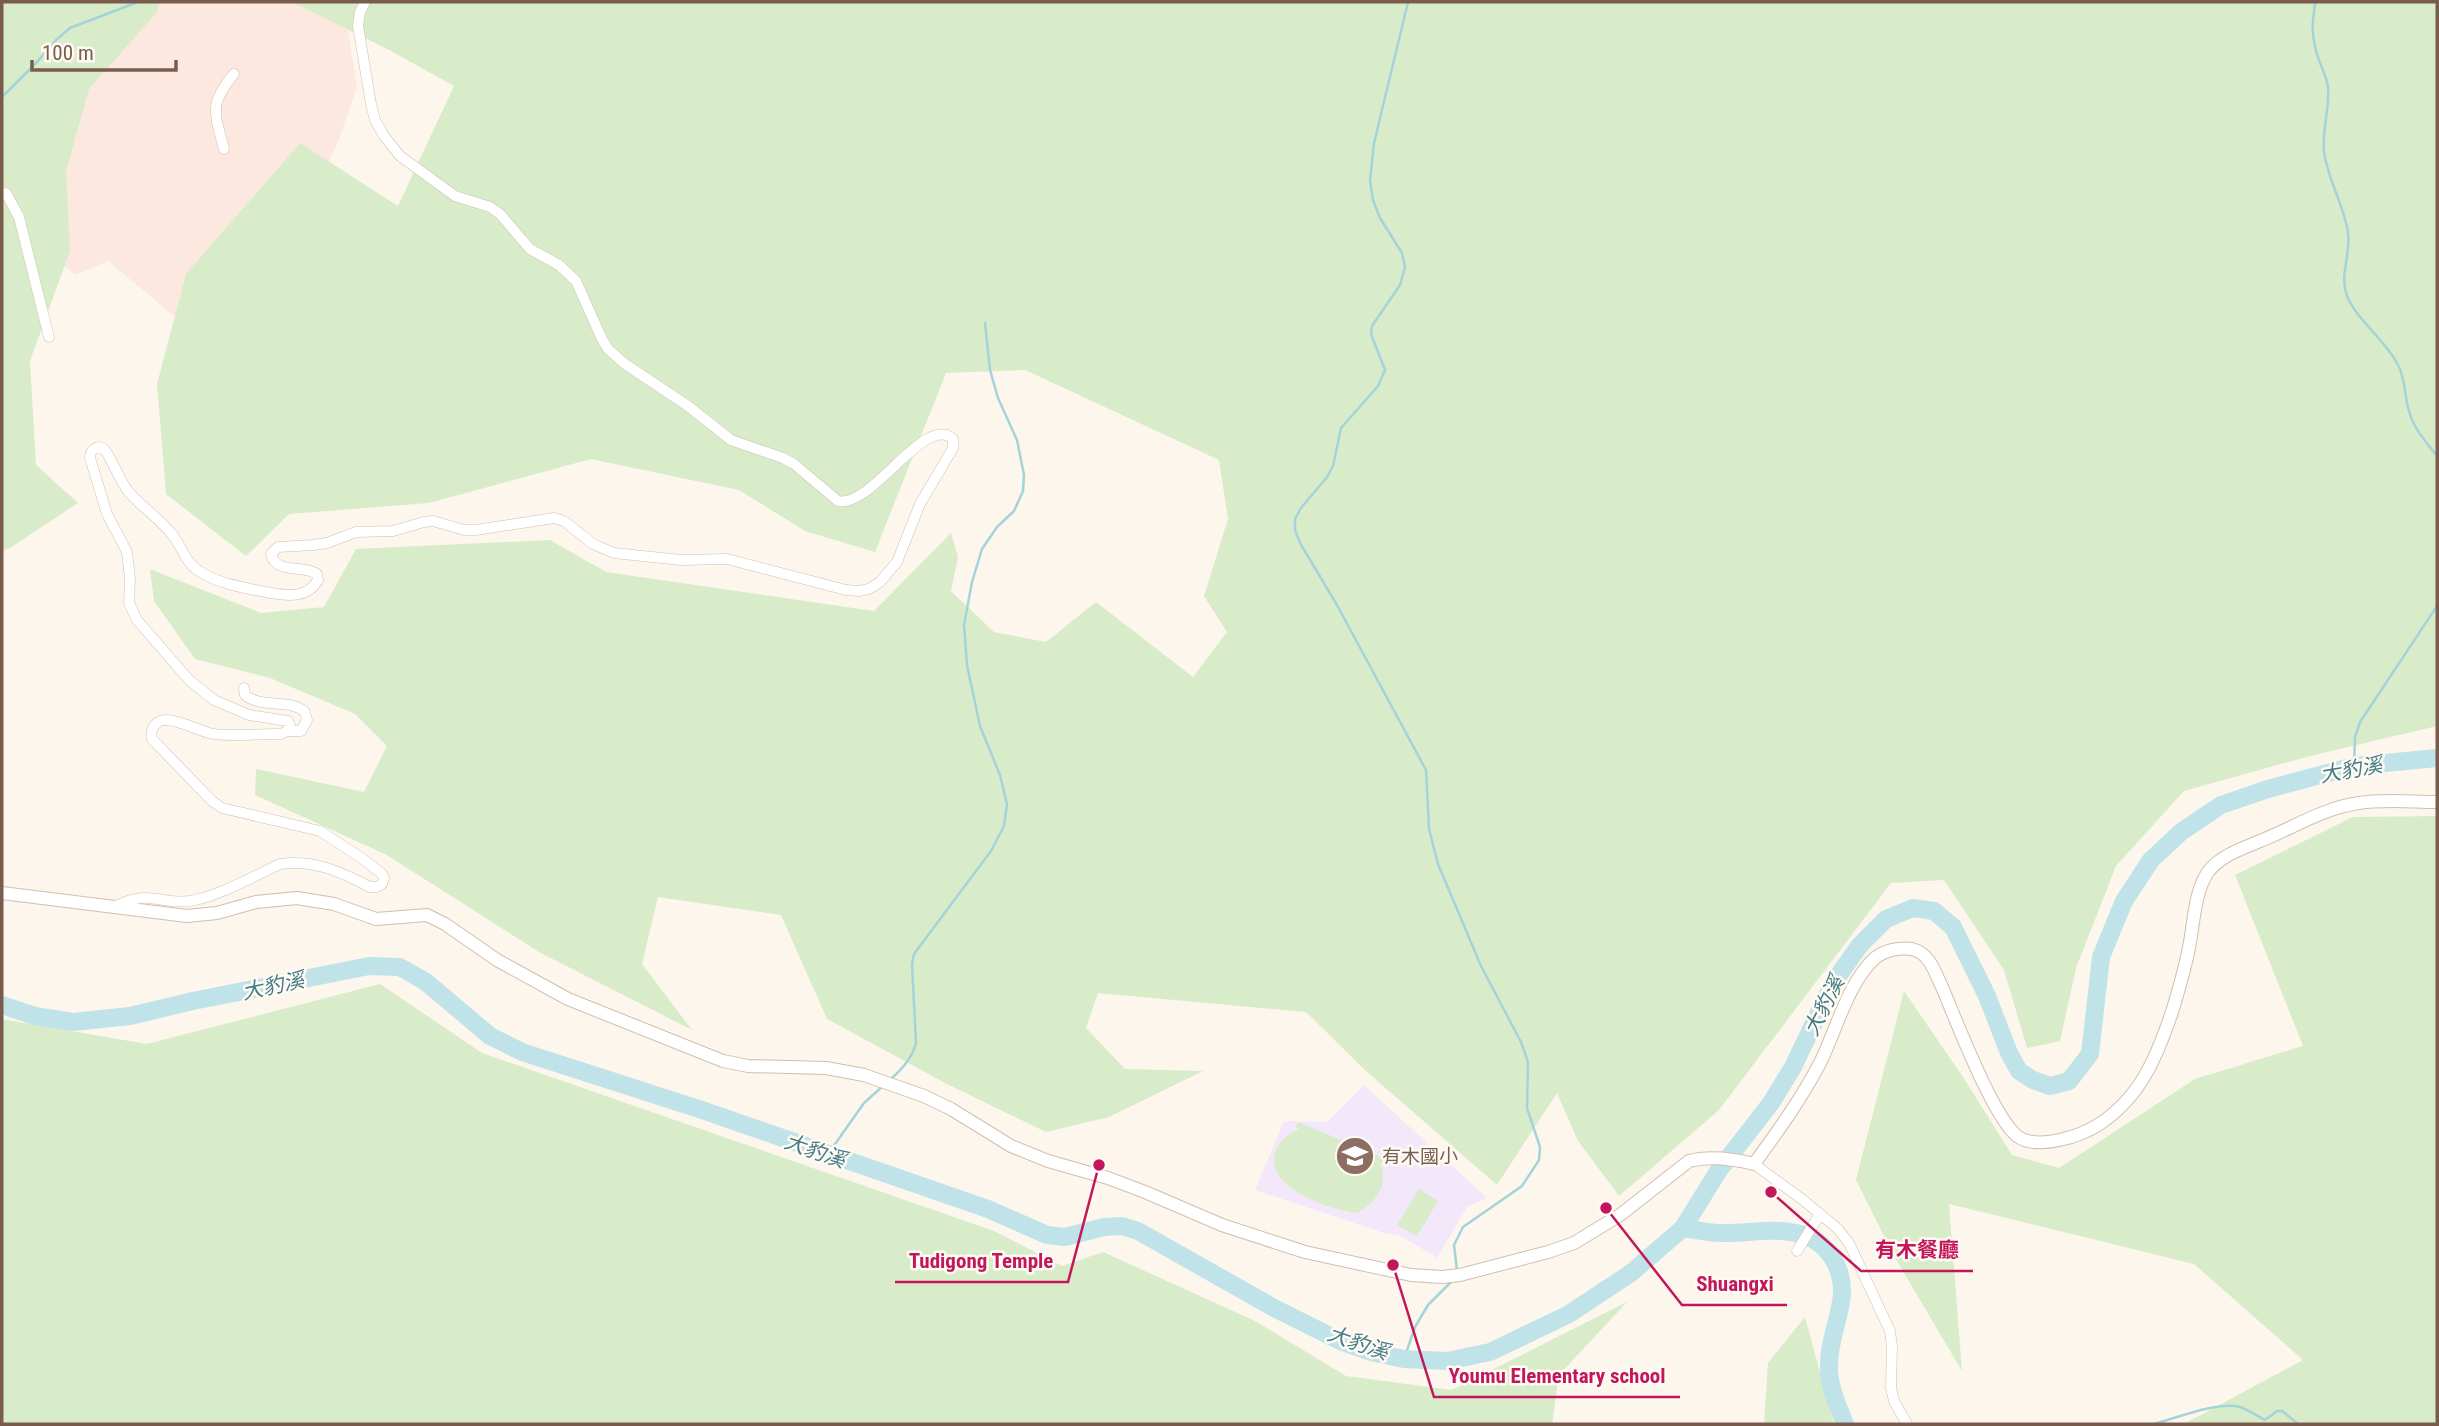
<svg xmlns="http://www.w3.org/2000/svg" width="2439" height="1426" viewBox="0 0 2439 1426" font-family="'Roboto Condensed','Noto Sans TC',sans-serif">
	<style>
		.commercial { fill: #fde8e0 }
		.education { fill: #f3e8fa }
		.green { fill: #d8ecc9 }
		.lines { fill: none; stroke-linecap: round; stroke-linejoin: round }
		.stream { stroke: #a5d3da; stroke-width: 2.5 }
		.river { stroke: #bfe3e8; stroke-width: 18 }
		.minor-casing { stroke: #d1beb0; stroke-width: 11 }
		.tertiary-casing { stroke: #d1beb0; stroke-width: 14 }
		.minor { stroke: #fff; stroke-width: 10 }
		.tertiary { stroke: #fff; stroke-width: 12 }
		.labels { text-anchor: middle; dominant-baseline: central; stroke-width: 5; stroke-linejoin: round; paint-order: stroke }
		.education-label { font-size: 19px; fill: #785e54; stroke: #fffaf3; text-anchor: start }
		.water-label { font-size: 21px; font-style: italic; fill: #437c86; stroke: #fffaf3 }
		.leader { fill: none; stroke: #c2185b; stroke-width: 2.5 }
		.callout-dot { fill: #c2185b; stroke: #fffaf3; stroke-width: 2.5 }
		.callout-label { font-size: 21px; text-anchor: middle; font-weight: bold; fill: #c2185b; stroke: #fffaf3; stroke-width: 5; stroke-linejoin: round; paint-order: stroke }
	</style>
	<rect width="100%" height="100%" fill="#fdf6ec"/>
	<path class="commercial" d="M 99,2 L 350,2 L 346,19 L 357,87 L 339,139 L 289,251 L 198,336 L 108,261 L 75,275 L 42,246 Z"/>
	<path class="education" d="M 1364,1085 L 1487,1198 L 1467,1207 L 1437,1258 L 1401,1236 L 1384,1233 L 1255,1190 L 1284,1121 L 1327,1122 Z"/>
	<g class="green">
		<path d="M 2,2 L 159,2 L 157,12 L 89,89 L 66,171 L 70,251 L 30,361 L 36,465 L 78,503 L 10,548 L 2,551 Z"/>
		<path d="M 292,2 L 2437,2 L 2437,726 L 2310,756 L 2184,791 L 2116,866 L 2076,968 L 2060,1041 L 2027,1048 L 2004,970 L 1944,880 L 1891,883 L 1719,1110 L 1619,1196 L 1578,1141 L 1557,1093 L 1497,1185 L 1366,1071 L 1306,1012 L 1098,993 L 1086,1028 L 1125,1069 L 1203,1071 L 1109,1117 L 1046,1132 L 949,1085 L 827,1019 L 781,915 L 658,897 L 642,964 L 692,1030 L 539,952 L 385,854 L 255,795 L 256,769 L 364,792 L 387,746 L 355,714 L 270,678 L 195,659 L 154,601 L 150,569 L 261,613 L 324,607 L 356,549 L 550,540 L 606,572 L 874,611 L 951,533 L 958,557 L 951,591 L 994,632 L 1046,642 L 1096,602 L 1193,677 L 1227,632 L 1204,596 L 1228,519 L 1219,460 L 1025,370 L 946,373 L 875,552 L 805,531 L 739,490 L 591,459 L 429,503 L 289,514 L 246,556 L 166,494 L 157,384 L 186,274 L 300,143 L 398,206 L 454,86 L 391,51 Z"/>
		<path d="M 2437,816 L 2437,1424 L 2184,1424 L 2303,1360 L 2194,1264 L 1949,1204 L 1962,1371 L 1894,1256 L 1856,1180 L 1904,991 L 1963,1077 L 2012,1155 L 2059,1168 L 2195,1079 L 2303,1046 L 2235,875 L 2353,817 Z"/>
		<path d="M 380,984 L 482,1053 L 994,1231 L 1062,1266 L 1103,1252 L 1255,1321 L 1346,1376 L 1452,1390 L 1627,1302 L 1559,1375 L 1552,1424 L 2,1424 L 2,1019 L 147,1044 Z"/>
		<path d="M 1298,1122 L 1389,1160 L 1387,1165 L 1380,1163 C 1389,1188 1377,1199 1358,1213 C 1332,1211 1261,1187 1276,1151 C 1280,1140 1288,1134 1299,1129 L 1296,1127 Z"/>
		<path d="M 1419,1189 L 1438,1201 L 1417,1236 L 1397,1225 Z"/>
		<path d="M 1805,1317 L 1834,1424 L 1764,1424 L 1768,1363 Z"/>
	</g>
	<g class="lines">
		<g class="stream">
			<path d="M 1408,2 L 1374,143 L 1370,181 L 1373,200 L 1380,218 L 1402,253 L 1405,267 L 1400,285 L 1372,326 L 1371,334 L 1385,370 L 1378,386 L 1341,428 L 1333,466 L 1327,477 L 1301,508 L 1295,519 L 1295,530 L 1300,543 L 1337,605 L 1426,770 L 1429,829 L 1438,864 L 1481,966 L 1521,1042 L 1528,1062 L 1527,1108 L 1540,1147 L 1539,1160 L 1522,1186 L 1463,1227 L 1454,1245 L 1457,1270"/>
			<path d="M 2315,4 C 2313,18 2311,32 2315,46 C 2317,60 2326,73 2328,87 C 2330,108 2322,129 2324,151 C 2327,179 2344,204 2348,233 C 2351,255 2339,275 2347,296 C 2358,322 2385,339 2398,365 C 2406,380 2404,395 2409,411 C 2413,428 2427,443 2437,456"/>
			<path d="M 2,97 L 38,61 L 56,40 L 70,28 L 138,2"/>
			<path d="M 2354,766 L 2355,737 L 2360,722 L 2437,606"/>
			<path d="M 891,1079 C 903,1068 912,1058 916,1043 L 912,964 L 914,954 L 991,851 L 1004,826 L 1007,804 L 1000,775 L 980,726 L 967,665 L 964,625 L 972,582 L 982,549 L 997,527 L 1014,511 L 1023,491 L 1024,475 L 1017,440 L 998,398 L 990,370 L 985,323"/>
			<path d="M 828,1154 L 864,1103 L 884,1085"/>
			<path d="M 1404,1359 L 1415,1327 L 1428,1305 L 1451,1282"/>
			<path d="M 2154,1424 C 2177,1418 2218,1401 2240,1407 C 2249,1410 2257,1416 2265,1420 L 2277,1411 L 2282,1411 L 2298,1424"/>
		</g>
		<g class="river">
			<path d="M 2,1005 L 35,1016 L 73,1022 L 130,1016 L 193,1001 L 369,966 L 400,967 L 426,982 L 490,1036 L 522,1052 L 702,1110 L 988,1209 L 1047,1235 L 1065,1237 L 1104,1227 L 1122,1226 L 1138,1231 L 1274,1308 L 1340,1341 L 1371,1352 L 1404,1359 L 1447,1361 L 1490,1352 L 1569,1314 L 1631,1273 L 1683,1228 L 1719,1170 L 1771,1103 L 1793,1067 L 1833,983 L 1860,945 L 1886,919 L 1913,908 L 1934,911 L 1953,927 L 1987,996 L 2009,1053 L 2019,1071 L 2033,1080 L 2050,1086 L 2069,1081 L 2090,1054 L 2101,957 L 2124,901 L 2151,860 L 2181,832 L 2221,805 L 2268,789 L 2354,766 L 2437,758"/>
			<path d="M 1683,1228 C 1695,1230 1708,1233 1720,1233 C 1746,1234 1775,1227 1800,1234 C 1827,1241 1843,1267 1842,1294 C 1840,1319 1828,1342 1829,1368 C 1829,1387 1838,1406 1845,1424"/>
		</g>
		<g class="minor-casing">
			<g id="minor">
				<path d="M 224,149 C 215,113 208,105 234,74"/>
				<path d="M 6,193 L 19,217 L 49,337"/>
				<path d="M 244,688 L 245,695 C 262,709 289,698 305,712 L 307,720 L 301,731 L 287,731"/>
				<path d="M 116,906 C 150,888 164,907 195,900 C 223,894 254,876 280,864 C 314,859 341,872 370,887 L 377,887 L 382,884 L 384,878 L 382,874 L 363,859 L 320,831 L 222,808 L 212,801 L 152,739 C 150,732 153,724 160,721 C 170,716 198,730 209,733 C 227,738 261,733 281,734 L 287,731 L 290,726 L 288,721 L 249,715 L 214,700 L 189,680 L 137,620 L 129,603 L 130,578 L 127,552 L 107,514 L 90,458 C 90,451 93,449 99,447 L 104,449 C 114,462 118,478 128,491 C 142,508 161,519 174,537 C 182,548 186,563 199,571 C 220,585 247,588 271,593 C 289,596 308,598 318,580 L 317,574 C 303,564 276,575 271,554 L 278,547 L 313,545 L 327,543 L 356,532 L 393,531 L 424,522 L 433,521 L 464,530 L 476,530 L 554,518 L 564,521 L 593,544 L 614,553 L 681,560 L 727,559 L 846,590 L 859,591 L 869,589 L 880,582 L 897,562 L 920,504 L 953,448 L 953,439 C 926,412 871,509 838,501 L 794,464 L 783,458 L 731,440 L 688,406 L 625,364 L 608,349 L 602,339 L 576,281 L 559,265 L 530,249 L 500,214 L 490,207 L 455,196 L 400,156 L 384,136 L 375,120 L 371,104 L 358,26 L 360,12 L 365,2"/>
				<path d="M 1754,1164 L 1803,1200 L 1837,1228 L 1849,1243 L 1890,1331 L 1892,1347 L 1891,1388 L 1894,1401 L 1907,1424"/>
				<path d="M 1797,1251 L 1820,1214"/>
			</g>
		</g>
		<g class="tertiary-casing">
			<path id="tertiary" d="M 2,893 L 187,916 L 217,913 L 256,902 L 297,898 L 334,904 L 376,919 L 427,915 L 445,924 L 497,960 L 568,999 L 723,1061 L 748,1066 L 826,1068 L 864,1075 L 924,1096 L 951,1109 L 1011,1146 L 1048,1161 L 1108,1178 L 1145,1192 L 1222,1225 L 1305,1252 L 1411,1275 L 1442,1277 L 1460,1275 L 1548,1252 L 1574,1243 L 1620,1215 L 1689,1161 C 1709,1156 1734,1159 1754,1164 C 1778,1131 1802,1098 1821,1061 C 1836,1030 1849,981 1875,958 C 1885,950 1900,947 1912,949 C 1930,953 1935,973 1942,987 C 1956,1020 1993,1117 2017,1136 C 2037,1151 2082,1136 2101,1123 C 2141,1096 2157,1056 2172,1012 C 2179,989 2186,966 2190,942 C 2194,920 2195,891 2208,872 C 2221,855 2242,849 2260,841 C 2293,828 2323,808 2359,803 C 2384,799 2412,802 2437,802"/>
		</g>
		<use href="#minor" class="minor"/>
		<use href="#tertiary" class="tertiary"/>
	</g>
	<defs>
		<g id="school-disc" transform="scale(2.0125)"><circle r="9.5" fill="#8d6e63" stroke="#fffaf3"/><path d="M0-5L7-2L0 1L-7-2ZM-4 1L0 2.5L4 1V4Q0 6-4 4Z" fill="#fff"/></g>
	</defs>
	<g fill-rule="evenodd">
		<use href="#school-disc" x="1355" y="1156"/>
	</g>
	<g class="labels">
		<g class="education-label">
			<text x="1382" y="1156">有木國小</text>
		</g>
		<g class="water-label">
			<text transform="translate(2351 770) rotate(-10)">大豹溪</text>
			<text transform="translate(273 986) rotate(-12)">大豹溪</text>
			<text transform="translate(1824 1006) rotate(-63)">大豹溪</text>
			<text transform="translate(815 1151) rotate(19)">大豹溪</text>
			<text transform="translate(1358 1343) rotate(19)">大豹溪</text>
		</g>
	</g>
	<path class="leader" d="M1771 1192L1861 1271H1973M1099 1165L1068 1282H895M1606 1208L1682 1305H1787M1393 1265L1434 1397H1680"/>
	<g class="callout-dot">
		<circle cx="1771" cy="1192" r="7"/>
		<circle cx="1099" cy="1165" r="7"/>
		<circle cx="1606" cy="1208" r="7"/>
		<circle cx="1393" cy="1265" r="7"/>
	</g>
	<g class="callout-label">
		<text x="1917" y="1257">有木餐廳</text>
		<text x="981" y="1268">Tudigong Temple</text>
		<text x="1735" y="1291">Shuangxi</text>
		<text x="1557" y="1383">Youmu Elementary school</text>
	</g>
	<rect width="2439" height="1426" fill="none" stroke="#7a5c4d" stroke-width="7"/>
	<path d="M32 60v10h144v-10" fill="none" stroke="#7a5c4d" stroke-width="3.5"/>
	<text x="42" y="60" font-size="21" fill="#7a5c4d" stroke="#fffaf3" stroke-width="5" paint-order="stroke">100 m</text>
</svg>
